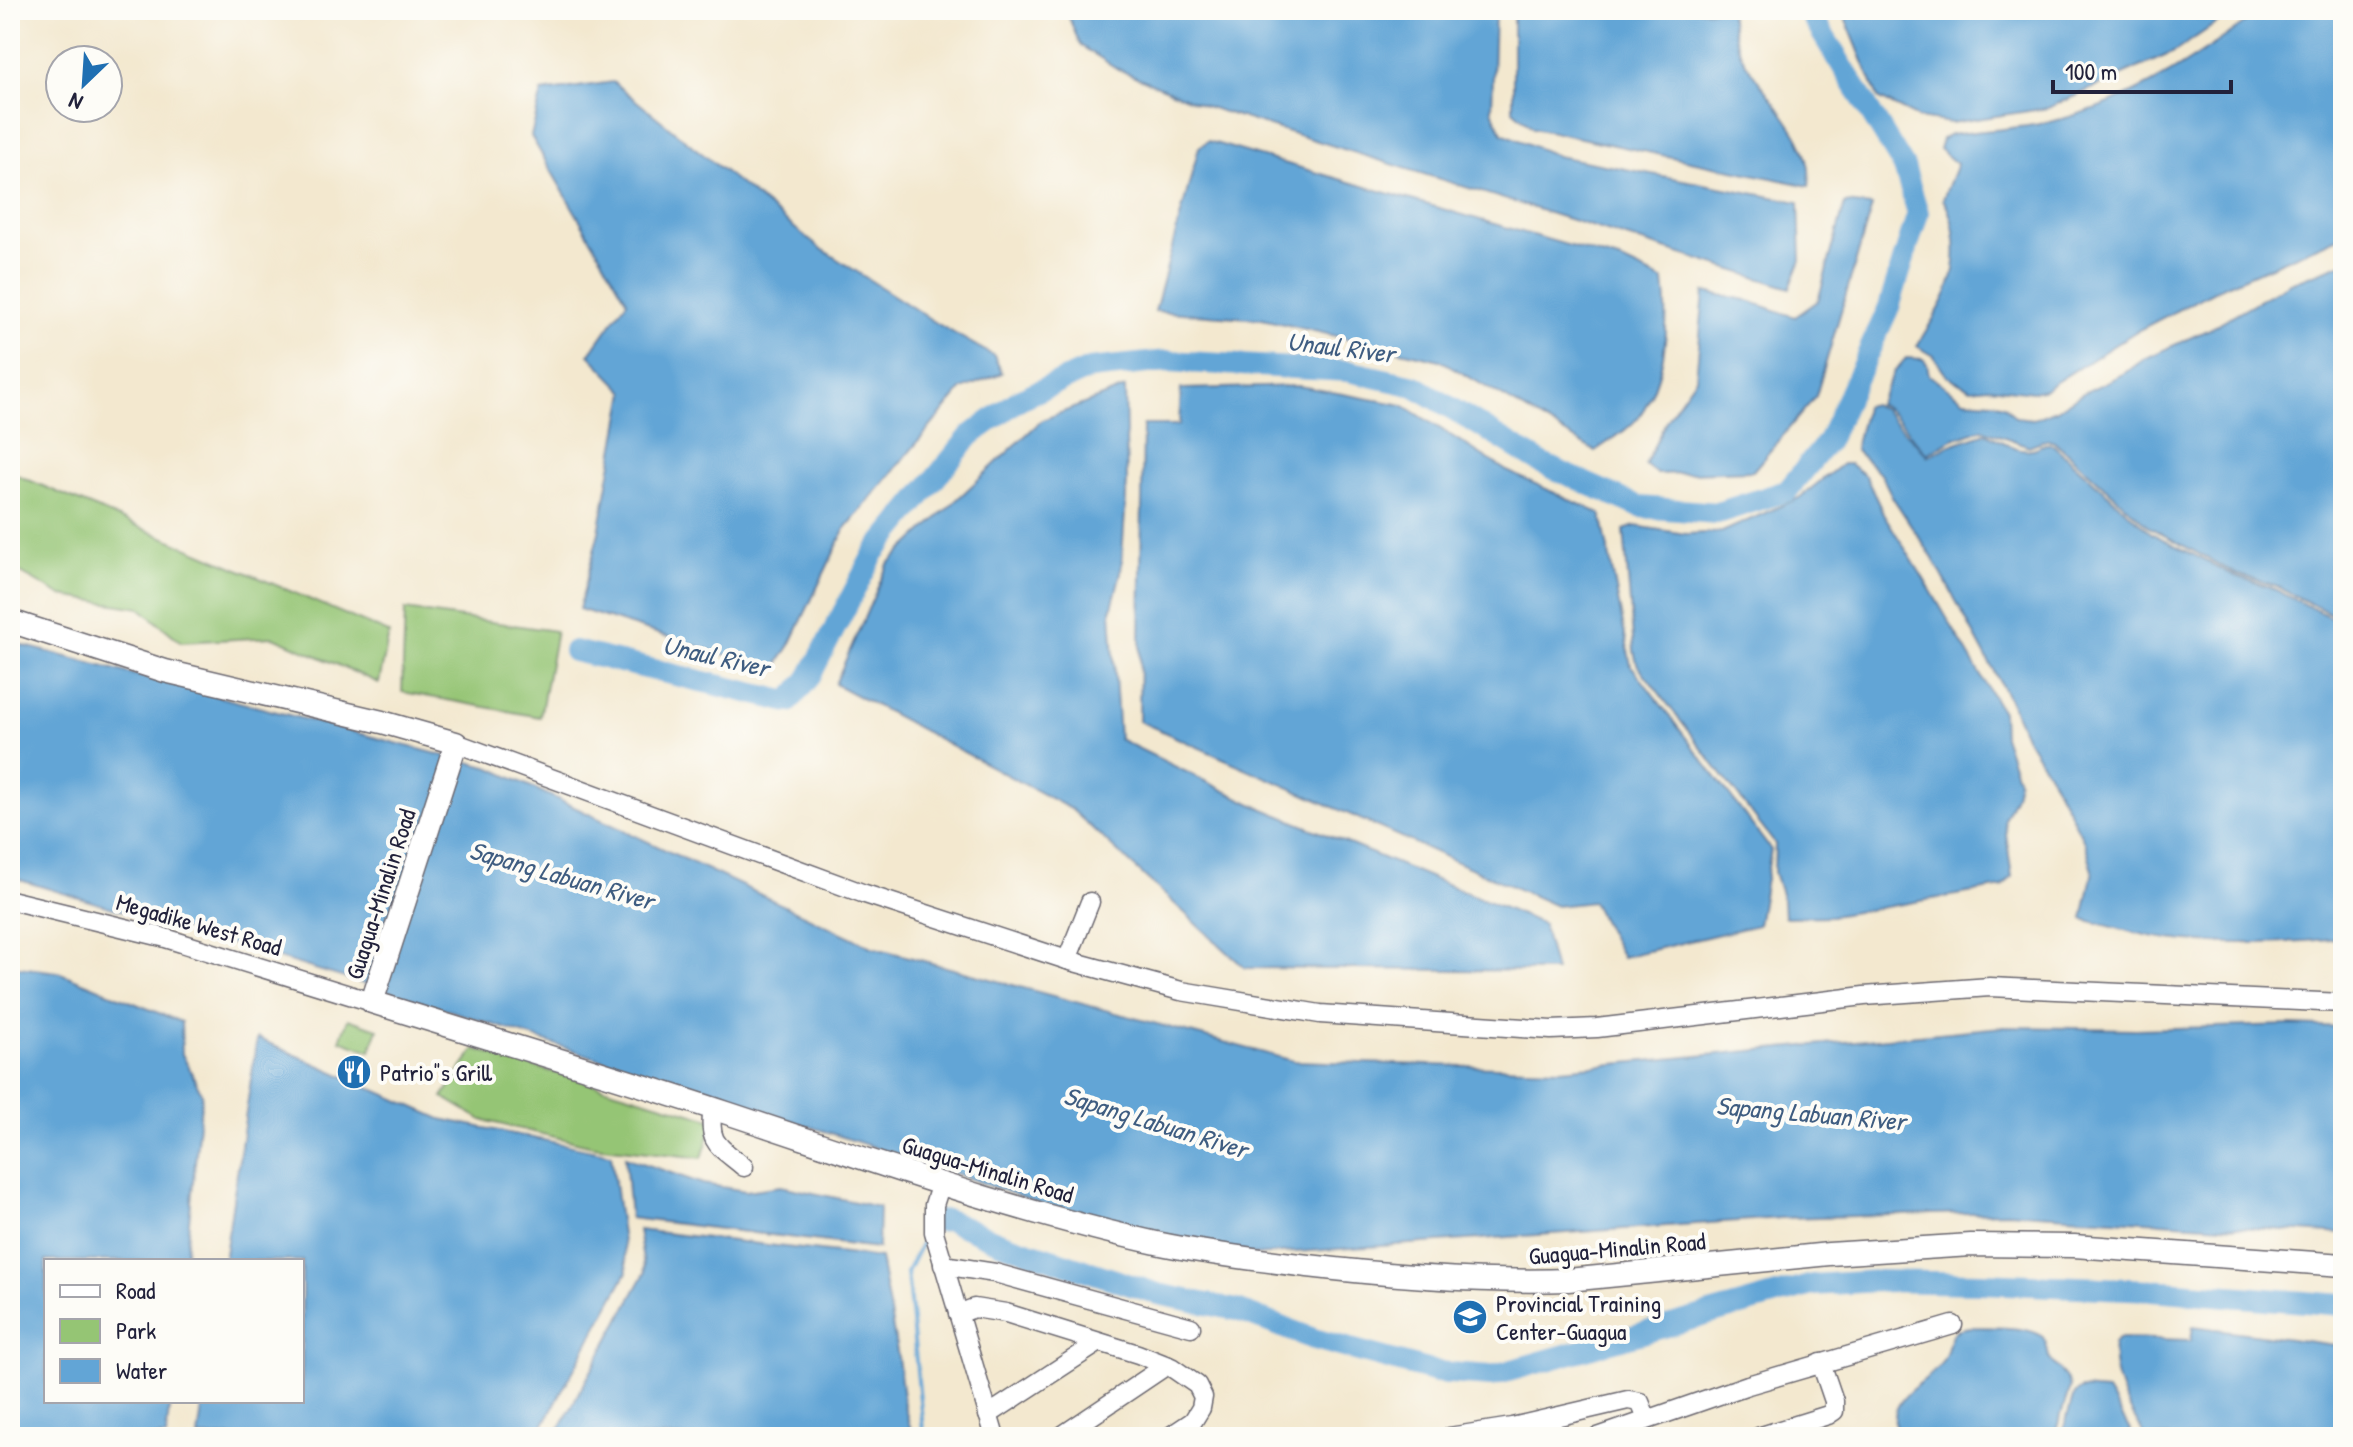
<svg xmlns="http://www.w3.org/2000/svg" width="2353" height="1447" viewBox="0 0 2353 1447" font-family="'Patrick Hand',sans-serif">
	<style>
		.green { fill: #95c574; stroke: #5c7458; stroke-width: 2 }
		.water { fill: #62a5d6; stroke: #426488; stroke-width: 2 }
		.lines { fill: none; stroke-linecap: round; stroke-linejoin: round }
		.stream { stroke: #62a5d6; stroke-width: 4 }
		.river { stroke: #62a5d6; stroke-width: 22 }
		.minor-casing { stroke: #6b676f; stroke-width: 21 }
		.major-casing { stroke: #6b676f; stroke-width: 25 }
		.minor { stroke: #fff; stroke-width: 18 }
		.major { stroke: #fff; stroke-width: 22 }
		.labels { text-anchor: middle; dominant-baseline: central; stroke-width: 8; stroke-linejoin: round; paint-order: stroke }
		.street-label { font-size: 24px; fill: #22223b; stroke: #fdfcf7 }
		.poi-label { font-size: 24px; fill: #22223b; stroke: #fdfcf7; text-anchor: start }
		.water-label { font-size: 26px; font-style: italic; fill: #3f5d81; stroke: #fdfcf7 }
	</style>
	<rect width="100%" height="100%" fill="#fdfcf7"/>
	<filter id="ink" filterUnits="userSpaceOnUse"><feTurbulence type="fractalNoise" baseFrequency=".0125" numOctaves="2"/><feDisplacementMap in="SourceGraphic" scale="16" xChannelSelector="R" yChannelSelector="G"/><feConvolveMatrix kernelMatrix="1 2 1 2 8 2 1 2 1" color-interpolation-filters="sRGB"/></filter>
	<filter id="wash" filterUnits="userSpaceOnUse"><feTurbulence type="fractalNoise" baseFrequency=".006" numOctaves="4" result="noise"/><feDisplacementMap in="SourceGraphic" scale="32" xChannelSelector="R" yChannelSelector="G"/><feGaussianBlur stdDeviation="1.8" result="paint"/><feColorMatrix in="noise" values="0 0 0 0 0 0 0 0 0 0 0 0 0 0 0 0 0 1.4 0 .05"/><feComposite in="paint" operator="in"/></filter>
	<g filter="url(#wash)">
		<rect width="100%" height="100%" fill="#f3e8cf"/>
		<g class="green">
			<path d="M 10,472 L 389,633 L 379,683 L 274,637 L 181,642 L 140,608 L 62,596 L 10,567 Z"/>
			<path d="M 405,610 L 556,631 L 540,717 L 402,692 Z"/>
			<path d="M 348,1019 L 378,1029 L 370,1051 L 340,1040 Z"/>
			<path d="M 475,1049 L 714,1120 L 702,1158 L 593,1146 L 482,1120 L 443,1097 Z"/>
		</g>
		<g class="water">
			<path d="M 1066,10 L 1495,10 L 1492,110 L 1502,133 L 1557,156 L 1799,202 L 1801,260 L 1790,288 L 1205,106 L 1118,69 L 1080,45 Z"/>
			<path d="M 1513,10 L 1729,10 C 1732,23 1734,40 1740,52 C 1760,94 1816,137 1809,186 L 1533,128 L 1513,110 Z"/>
			<path d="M 1842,10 L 2236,10 L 2174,52 L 2048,108 L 1951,123 L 1918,118 L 1878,98 Z"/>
			<path d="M 2263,10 L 2343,10 L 2343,235 L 2222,287 L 2135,332 L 2045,389 L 2033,392 L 1989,387 L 1971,389 L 1947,376 L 1934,356 L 1917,346 C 1928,326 1943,307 1950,285 C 1959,260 1957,222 1943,199 L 1957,164 L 1939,149 L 1942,139 L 1950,135 C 1984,130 2020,129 2054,121 C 2136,101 2195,59 2263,10 Z"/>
			<path d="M 613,82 L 817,246 L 938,324 L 994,356 L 1002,373 L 962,389 L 845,529 L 790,645 L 774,670 L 579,609 L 599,532 L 625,392 L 589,355 L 627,301 L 531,136 L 542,92 Z"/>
			<path d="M 1208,141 L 1622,261 L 1664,281 C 1670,326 1666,376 1640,415 C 1630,429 1609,441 1595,451 L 1440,360 L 1262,319 L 1155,311 L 1199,147 Z"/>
			<path d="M 1845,203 L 1872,206 L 1816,396 L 1753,471 L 1657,474 L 1645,465 L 1667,419 L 1696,378 L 1704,292 L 1746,300 L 1795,317 L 1818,301 Z"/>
			<path d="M 2343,263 L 2343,612 L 2339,618 L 2274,585 L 2236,574 L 2149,527 L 2054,441 L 2047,439 L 2029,446 L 1982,429 L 1953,439 L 1927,454 C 1910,438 1901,415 1878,404 L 1894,372 L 1906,358 L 1923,359 L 1927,364 L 1929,375 L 1964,400 L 1993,402 L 2004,405 L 2015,417 L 2033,419 L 2057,410 L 2083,393 L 2123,374 L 2146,358 L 2207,330 L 2290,283 Z"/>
			<path d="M 1299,386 L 1403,405 L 1507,471 L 1601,514 L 1631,665 L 1771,850 L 1758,925 L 1622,957 L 1592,902 L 1556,906 L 1139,721 L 1143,425 L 1179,425 L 1181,389 Z"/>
			<path d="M 1125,388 L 1127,482 L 1121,572 L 1111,611 L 1119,739 L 1252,804 L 1543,924 L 1555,971 L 1245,968 L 1071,809 L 835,684 L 888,564 L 1042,420 Z"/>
			<path d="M 1873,404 L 1884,410 L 1928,456 L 1950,445 L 1986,433 C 1999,440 2017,452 2032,449 C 2042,447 2042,442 2052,444 L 2151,533 L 2235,576 L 2270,587 L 2340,622 L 2343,618 L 2343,938 C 2292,943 2219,946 2168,939 C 2139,935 2112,927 2083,919 L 2093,870 L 2085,843 L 2056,786 L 2025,736 L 2011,703 L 1934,560 L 1893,498 L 1881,474 L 1855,450 C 1857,435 1863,422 1865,406 Z"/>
			<path d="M 1842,464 L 1850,464 L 1866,477 L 1883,513 L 1924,579 L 2002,712 L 2003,736 L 2018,780 L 2015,796 L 2004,819 L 2012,877 L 2003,887 L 1832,916 L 1784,917 L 1783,901 L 1774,872 L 1775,844 L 1637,664 L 1634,651 L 1624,530 L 1635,526 L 1686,534 L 1722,532 L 1799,498 Z"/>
			<path d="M 10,642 L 491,768 L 872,947 L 1294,1061 L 1561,1069 L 2002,1027 L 2136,1029 L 2292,1025 L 2343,1027 L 2343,1234 L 2008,1212 L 1781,1218 L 1254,1255 L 1070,1214 L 948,1171 L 414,999 L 10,877 Z"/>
			<path d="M 10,966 L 58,972 L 181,1022 L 182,1054 L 202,1094 L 185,1261 L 46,1261 L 46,1401 L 170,1401 L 166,1437 L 10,1437 Z"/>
			<path d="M 257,1038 L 441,1119 L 611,1154 L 627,1272 L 537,1437 L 198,1437 L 203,1401 L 302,1401 L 302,1261 L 224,1261 Z"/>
			<path d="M 625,1157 L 703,1184 L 746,1191 L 781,1186 L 879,1207 L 878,1248 L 630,1218 Z"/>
			<path d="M 638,1230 L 880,1258 L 898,1357 L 904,1405 L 913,1437 L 555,1437 L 645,1273 Z"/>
			<path d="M 2193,1326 L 2343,1346 L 2343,1437 L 2146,1437 C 2128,1408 2110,1378 2114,1343 L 2120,1338 L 2191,1340 Z"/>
			<path d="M 1970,1327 C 1986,1328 2036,1325 2044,1339 C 2049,1346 2046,1355 2052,1362 C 2059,1372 2067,1375 2070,1387 L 2054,1437 L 1896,1437 C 1895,1427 1893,1415 1898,1406 C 1907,1388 1931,1379 1942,1362 C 1954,1344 1942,1331 1970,1327 Z"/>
			<path d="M 2081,1389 L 2107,1391 L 2134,1437 L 2061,1437 L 2074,1394 Z"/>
		</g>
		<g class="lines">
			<path class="stream" d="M 928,1437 L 923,1430 L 907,1272 L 928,1230"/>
			<g class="river">
				<path d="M 574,651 L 789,702 L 809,678 L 874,553 L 970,436 L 1020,399 L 1089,369 L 1168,361 L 1348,371 L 1415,386 L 1543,464 L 1640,507 L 1717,513 L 1787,491 L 1828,441 L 1889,307 L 1918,213 L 1904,167 L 1808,10"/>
				<path d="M 932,1221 L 948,1220 L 999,1242 L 1158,1294 L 1237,1310 L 1314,1339 L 1436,1372 L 1491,1376 L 1812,1285 L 1879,1281 L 1981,1283 L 2152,1290 L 2343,1305"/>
			</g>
		</g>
	</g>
	<g filter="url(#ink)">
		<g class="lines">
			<g class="minor-casing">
				<g id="minor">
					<path d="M 456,743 L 862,893 L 1067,960 L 1181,991 L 1320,1014 L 1551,1030 L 1597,1028 L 1864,996 L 1990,987 L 2343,1003"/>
					<path d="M 10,900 L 162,937 L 372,1002"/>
					<path d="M 1067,960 L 1090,902"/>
					<path d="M 713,1108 C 707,1144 719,1146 744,1167"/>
					<path d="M 941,1183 L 934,1205 L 934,1232 L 995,1437"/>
					<path d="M 943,1265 L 995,1273 L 1191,1327"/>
					<path d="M 958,1314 L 974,1308 L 1006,1313 L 1138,1354 L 1171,1367 L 1197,1385 L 1203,1397 L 1201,1408 L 1193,1421 L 1169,1437"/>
					<path d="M 988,1415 L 1098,1343"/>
					<path d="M 1060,1437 L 1167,1365"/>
					<path d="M 1449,1437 L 1512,1427 L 1628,1400 L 1640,1402 L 1647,1419"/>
					<path d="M 1598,1437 L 1748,1385 L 1953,1325"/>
					<path d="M 1758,1437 L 1828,1415 L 1834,1411 L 1834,1401 L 1821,1363"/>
				</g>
			</g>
			<g class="major-casing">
				<path id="major" d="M 10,621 L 165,671 L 382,722 L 456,743 L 372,1002 C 490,1039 609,1074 727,1113 C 870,1160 1013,1212 1161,1244 C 1209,1254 1259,1260 1308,1266 C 1394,1276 1481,1283 1568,1280 L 1829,1254 L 1971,1245 L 2074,1246 L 2343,1265"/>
			</g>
			<use href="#minor" class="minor"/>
			<use href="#major" class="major"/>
		</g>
	</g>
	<defs>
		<g id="restaurant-disc" transform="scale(1.8)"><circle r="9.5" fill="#1f6fb2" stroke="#fdfcf7"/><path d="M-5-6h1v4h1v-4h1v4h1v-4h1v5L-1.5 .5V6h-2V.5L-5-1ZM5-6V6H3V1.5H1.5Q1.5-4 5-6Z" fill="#fff"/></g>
		<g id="school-disc" transform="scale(1.8)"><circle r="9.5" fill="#1f6fb2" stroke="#fdfcf7"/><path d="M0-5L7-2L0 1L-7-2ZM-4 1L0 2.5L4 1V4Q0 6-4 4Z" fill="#fff"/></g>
	</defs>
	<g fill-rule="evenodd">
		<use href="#restaurant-disc" x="354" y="1072"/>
		<use href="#school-disc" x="1470" y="1317"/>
	</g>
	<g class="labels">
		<g class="street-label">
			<text transform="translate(380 894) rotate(-72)">Guagua-Minalin Road</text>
			<text transform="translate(199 924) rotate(16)">Megadike West Road</text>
			<text transform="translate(988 1169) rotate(17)">Guagua-Minalin Road</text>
			<text transform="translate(1617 1248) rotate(-5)">Guagua-Minalin Road</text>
		</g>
		<g class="poi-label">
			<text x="380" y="1072">Patrio"s Grill</text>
			<text x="1496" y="1303">Provincial Training<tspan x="1496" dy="28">Center-Guagua</tspan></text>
		</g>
		<g class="water-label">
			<text transform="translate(1341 347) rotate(7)">Unaul River</text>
			<text transform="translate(716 656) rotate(13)">Unaul River</text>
			<text transform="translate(562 875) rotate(16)">Sapang Labuan River</text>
			<text transform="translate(1811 1113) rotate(5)">Sapang Labuan River</text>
			<text transform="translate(1156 1122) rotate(17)">Sapang Labuan River</text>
		</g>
	</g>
	<rect width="2353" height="1447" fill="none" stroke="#fdfcf7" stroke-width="40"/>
	<rect x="44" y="1259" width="260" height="144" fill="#fdfcf7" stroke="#a5a5ac" stroke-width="2"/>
	<rect x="60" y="1285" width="40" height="12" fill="#ffffff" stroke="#a5a5ac" stroke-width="2"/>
	<text x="116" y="1299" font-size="24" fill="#22223b">Road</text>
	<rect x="60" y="1319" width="40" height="24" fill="#95c574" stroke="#a5a5ac" stroke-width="2"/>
	<text x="116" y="1339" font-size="24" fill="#22223b">Park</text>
	<rect x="60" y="1359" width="40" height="24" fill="#62a5d6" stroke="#a5a5ac" stroke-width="2"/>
	<text x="116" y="1379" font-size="24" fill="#22223b">Water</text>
	<g transform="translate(84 84) rotate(205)"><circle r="38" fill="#fdfcf7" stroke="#a5a5ac" stroke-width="2"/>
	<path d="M0-6L14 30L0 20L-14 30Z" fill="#1f6fb2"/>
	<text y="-12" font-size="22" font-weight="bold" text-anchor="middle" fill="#22223b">N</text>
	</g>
	<path d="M2053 80v12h178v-12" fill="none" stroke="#22223b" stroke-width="4"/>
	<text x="2065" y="80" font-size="24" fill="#22223b" stroke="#fdfcf7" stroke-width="6" paint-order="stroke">100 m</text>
</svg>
